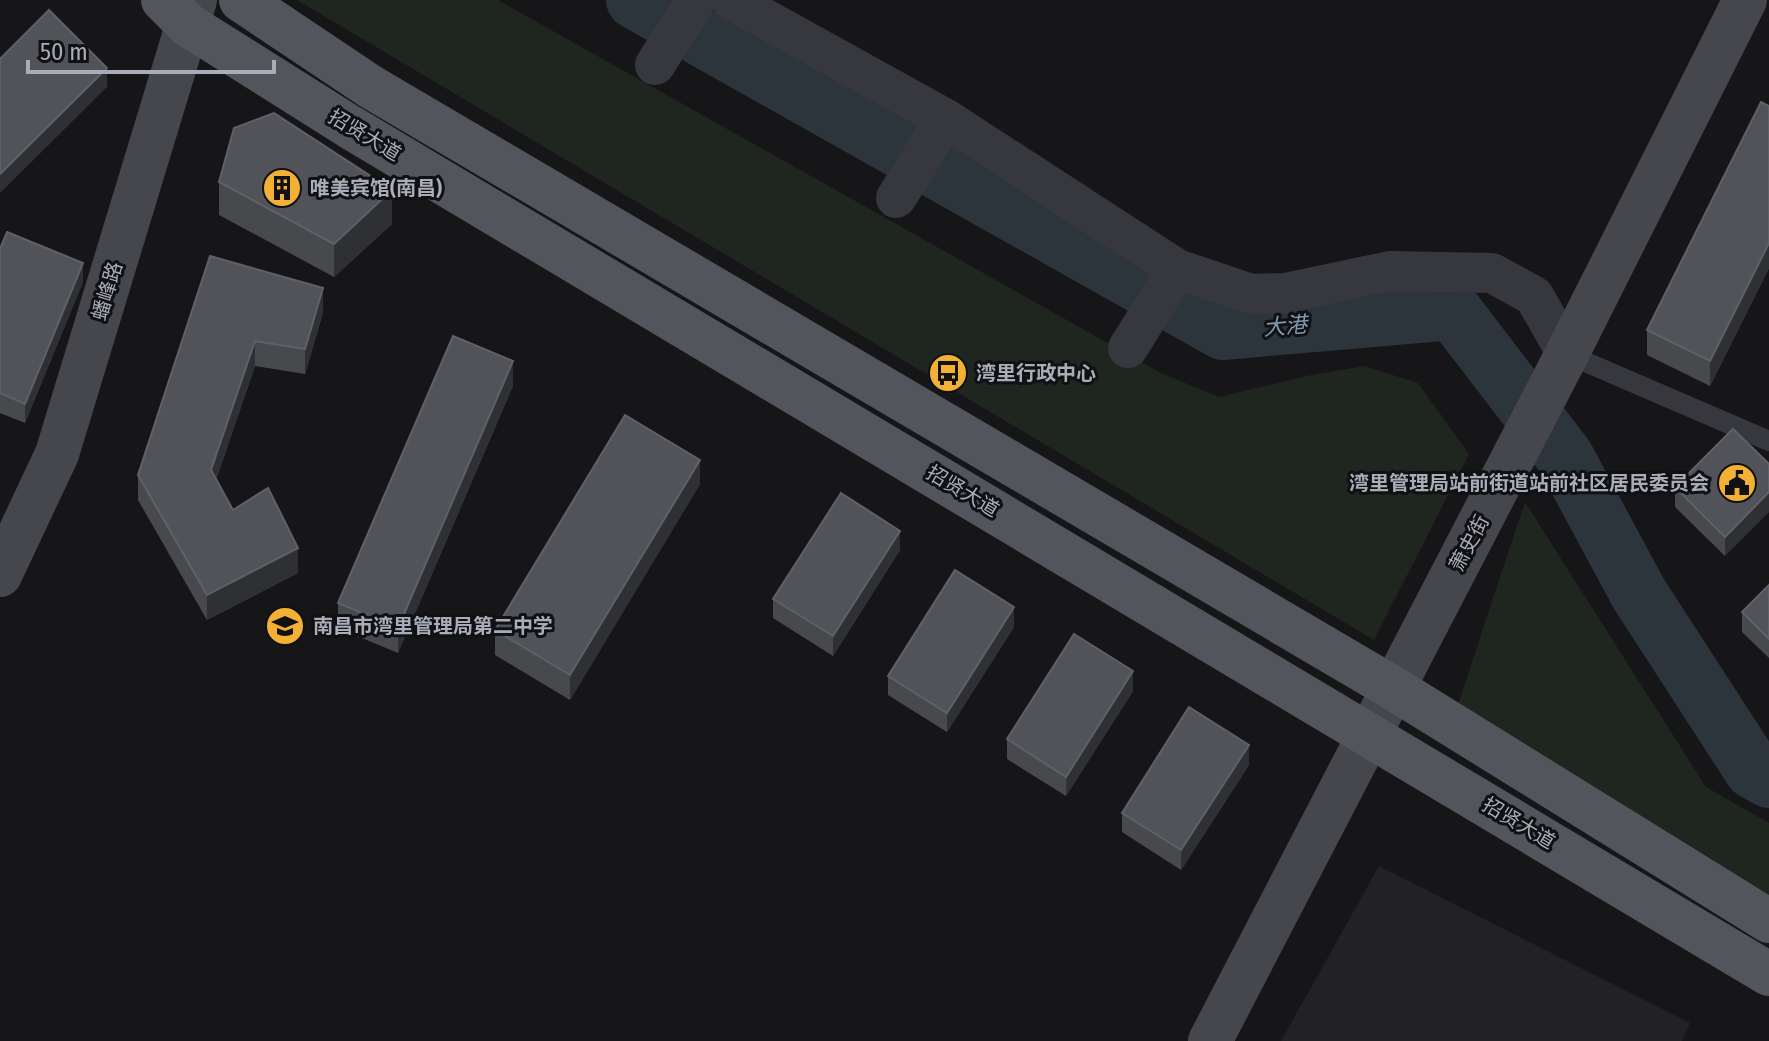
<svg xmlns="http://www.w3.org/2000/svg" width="1769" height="1041" viewBox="0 0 1769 1041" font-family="'Fira Sans Condensed','Noto Sans SC',sans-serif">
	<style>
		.built { fill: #222225 }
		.green { fill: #1e261f }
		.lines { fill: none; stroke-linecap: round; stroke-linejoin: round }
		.river { stroke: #2c353c; stroke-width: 58 }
		.lane { stroke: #37383d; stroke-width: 20 }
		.street { stroke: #37383d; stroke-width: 40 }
		.secondary { stroke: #45474d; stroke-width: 44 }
		.primary { stroke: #53555c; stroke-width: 44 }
		.wall { fill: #47494d }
		.shaded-wall { fill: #2f3033 }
		.building { fill: #525359; stroke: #5f6168; stroke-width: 2 }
		.labels { text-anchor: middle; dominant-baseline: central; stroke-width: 6; stroke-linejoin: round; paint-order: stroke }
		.street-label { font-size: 20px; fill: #a8adb8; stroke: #111113 }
		.poi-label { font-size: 20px; font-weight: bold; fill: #a8adb8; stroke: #111113; text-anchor: start }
		.water-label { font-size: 22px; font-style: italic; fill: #7f9bb3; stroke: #111113 }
	</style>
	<rect width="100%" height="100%" fill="#161618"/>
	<path class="built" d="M 1379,866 L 1690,1023 L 1682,1041 L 1281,1041 Z"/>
	<g class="green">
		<path d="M 297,0 L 498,0 L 1161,373 L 1219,397 L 1306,376 L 1364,366 L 1418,383 L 1469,454 L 1374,640 Z"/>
		<path d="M 1525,502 L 1706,787 L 1769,823 L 1769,896 L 1458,704 Z"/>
	</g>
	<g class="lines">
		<path class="river" d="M 635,0 L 1223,331 L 1453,311 L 1565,457 L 1639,594 L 1753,770 L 1769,779"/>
		<path class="lane" d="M 1567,354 L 1769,441"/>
		<g class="street">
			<path d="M 731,0 L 946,119 L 1177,269 L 1251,294 L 1285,293 L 1390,271 L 1492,273 L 1534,296 L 1567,354"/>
			<path d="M 655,65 L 696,0"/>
			<path d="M 896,198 L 946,119"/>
			<path d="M 1128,348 L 1177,269"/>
		</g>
		<g class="secondary">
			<path d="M 0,575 L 57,454 L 195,0"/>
			<path d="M 1210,1041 L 1567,354 L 1745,0"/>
		</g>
		<g class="primary">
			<path d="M 163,0 L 188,25 L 350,127 L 1769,974"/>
			<path d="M 241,0 L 371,87 L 1393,688 L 1769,921"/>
		</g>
	</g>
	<g class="wall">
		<path d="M 1769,106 L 1769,268 L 1710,386 L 1647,355 L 1647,330 Z"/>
		<path d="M 219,182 L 392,224 L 334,277 L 219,215 Z"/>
		<path d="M 0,249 L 83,282 L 25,423 L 0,413 Z"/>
		<path d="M 210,256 L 323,313 L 305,374 L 255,366 L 216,480 L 233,510 L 298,573 L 207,620 L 138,500 L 138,475 Z"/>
		<path d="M 513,386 L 398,653 L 338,628 L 338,603 Z"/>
		<path d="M 1733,429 L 1725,556 L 1675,507 L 1675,487 Z"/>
		<path d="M 700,484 L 570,700 L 495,655 L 495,630 Z"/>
		<path d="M 900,550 L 833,656 L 773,618 L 773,599 Z"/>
		<path d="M 1769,585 L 1769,658 L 1742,632 L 1742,612 Z"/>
		<path d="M 1014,627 L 947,732 L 888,695 L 888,676 Z"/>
		<path d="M 1133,691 L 1066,796 L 1007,759 L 1007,739 Z"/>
		<path d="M 1249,765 L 1181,870 L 1122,832 L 1122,813 Z"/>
	</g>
	<g class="shaded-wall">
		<path d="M 107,68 L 107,87 L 0,193 L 0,174 Z"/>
		<path d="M 392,190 L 392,224 L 334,277 L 334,244 Z"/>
		<path d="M 1769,243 L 1769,268 L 1710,386 L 1710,361 Z"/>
		<path d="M 83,263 L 83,282 L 25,423 L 25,404 Z"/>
		<path d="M 323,288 L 323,313 L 305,374 L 305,349 Z"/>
		<path d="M 255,341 L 255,366 L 211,495 L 211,470 Z"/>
		<path d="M 513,361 L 513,386 L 398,653 L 398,628 Z"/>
		<path d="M 700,460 L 700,484 L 570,700 L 570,675 Z"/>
		<path d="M 1769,492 L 1769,512 L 1725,556 L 1725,537 Z"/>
		<path d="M 900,531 L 900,550 L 833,656 L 833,636 Z"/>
		<path d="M 298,548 L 298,573 L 207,620 L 207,595 Z"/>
		<path d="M 1014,607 L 1014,627 L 947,732 L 947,713 Z"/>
		<path d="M 1133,671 L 1133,691 L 1066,796 L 1066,777 Z"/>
		<path d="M 1249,745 L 1249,765 L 1181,870 L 1181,850 Z"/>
	</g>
	<g class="building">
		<path d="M 49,10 L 107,68 L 0,174 L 0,59 Z"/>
		<path d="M 1761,102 L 1769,106 L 1769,243 L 1710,361 L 1647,330 Z"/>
		<path d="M 274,113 L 392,190 L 334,244 L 219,182 L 234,128 Z"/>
		<path d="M 7,232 L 83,263 L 25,404 L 0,393 L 0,249 Z"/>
		<path d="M 210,256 L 323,288 L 305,349 L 255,341 L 211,470 L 233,510 L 268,488 L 298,548 L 207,595 L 138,475 Z"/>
		<path d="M 453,336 L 513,361 L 398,628 L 338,603 Z"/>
		<path d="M 625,415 L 700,460 L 570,675 L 495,630 Z"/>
		<path d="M 1733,429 L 1769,464 L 1769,492 L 1725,537 L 1675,487 Z"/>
		<path d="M 841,493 L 900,531 L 833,636 L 773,599 Z"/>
		<path d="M 955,570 L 1014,607 L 947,713 L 888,676 Z"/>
		<path d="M 1769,585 L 1769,639 L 1742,612 Z"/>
		<path d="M 1074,634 L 1133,671 L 1066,777 L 1007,739 Z"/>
		<path d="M 1189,707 L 1249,745 L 1181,850 L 1122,813 Z"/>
	</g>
	<defs>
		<g id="building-disc" transform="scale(2)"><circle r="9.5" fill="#f2b134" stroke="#111113"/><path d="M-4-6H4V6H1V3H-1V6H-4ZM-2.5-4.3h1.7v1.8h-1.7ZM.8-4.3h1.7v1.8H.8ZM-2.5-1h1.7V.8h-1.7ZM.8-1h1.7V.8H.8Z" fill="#111"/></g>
		<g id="bus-disc" transform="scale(2)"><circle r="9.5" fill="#f2b134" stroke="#111113"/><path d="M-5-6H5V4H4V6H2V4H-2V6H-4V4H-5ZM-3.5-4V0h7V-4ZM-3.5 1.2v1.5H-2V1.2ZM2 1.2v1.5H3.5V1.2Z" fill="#111"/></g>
		<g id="civic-disc" transform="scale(2)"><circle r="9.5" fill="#f2b134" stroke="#111113"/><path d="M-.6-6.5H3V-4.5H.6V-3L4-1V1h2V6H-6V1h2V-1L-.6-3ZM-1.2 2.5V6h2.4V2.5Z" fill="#111"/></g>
		<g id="school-disc" transform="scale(2)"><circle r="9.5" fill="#f2b134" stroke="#111113"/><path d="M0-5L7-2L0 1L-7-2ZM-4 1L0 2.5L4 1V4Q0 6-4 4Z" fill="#111"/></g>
	</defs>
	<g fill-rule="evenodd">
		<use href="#building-disc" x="282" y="188"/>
		<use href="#bus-disc" x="948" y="373"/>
		<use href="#civic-disc" x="1737" y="483"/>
		<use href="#school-disc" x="285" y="626"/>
	</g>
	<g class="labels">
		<g class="street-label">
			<text transform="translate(365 135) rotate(31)">招贤大道</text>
			<text transform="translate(107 291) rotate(-73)">蟠峰路</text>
			<text transform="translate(963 491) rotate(31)">招贤大道</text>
			<text transform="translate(1469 543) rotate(-62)">萧史街</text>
			<text transform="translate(1519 823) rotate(31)">招贤大道</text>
		</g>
		<g class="poi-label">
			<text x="310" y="188">唯美宾馆(南昌)</text>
			<text x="976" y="373">湾里行政中心</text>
			<text x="1709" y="483" text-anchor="end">湾里管理局站前街道站前社区居民委员会</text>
			<text x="313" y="626">南昌市湾里管理局第二中学</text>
		</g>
		<g class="water-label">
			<text transform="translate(1285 326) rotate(-5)">大港</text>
		</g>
	</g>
	<path d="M28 60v12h246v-12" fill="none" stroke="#a8adb8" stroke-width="4"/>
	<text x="40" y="60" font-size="24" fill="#a8adb8" stroke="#111113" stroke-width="6" paint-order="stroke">50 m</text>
</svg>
